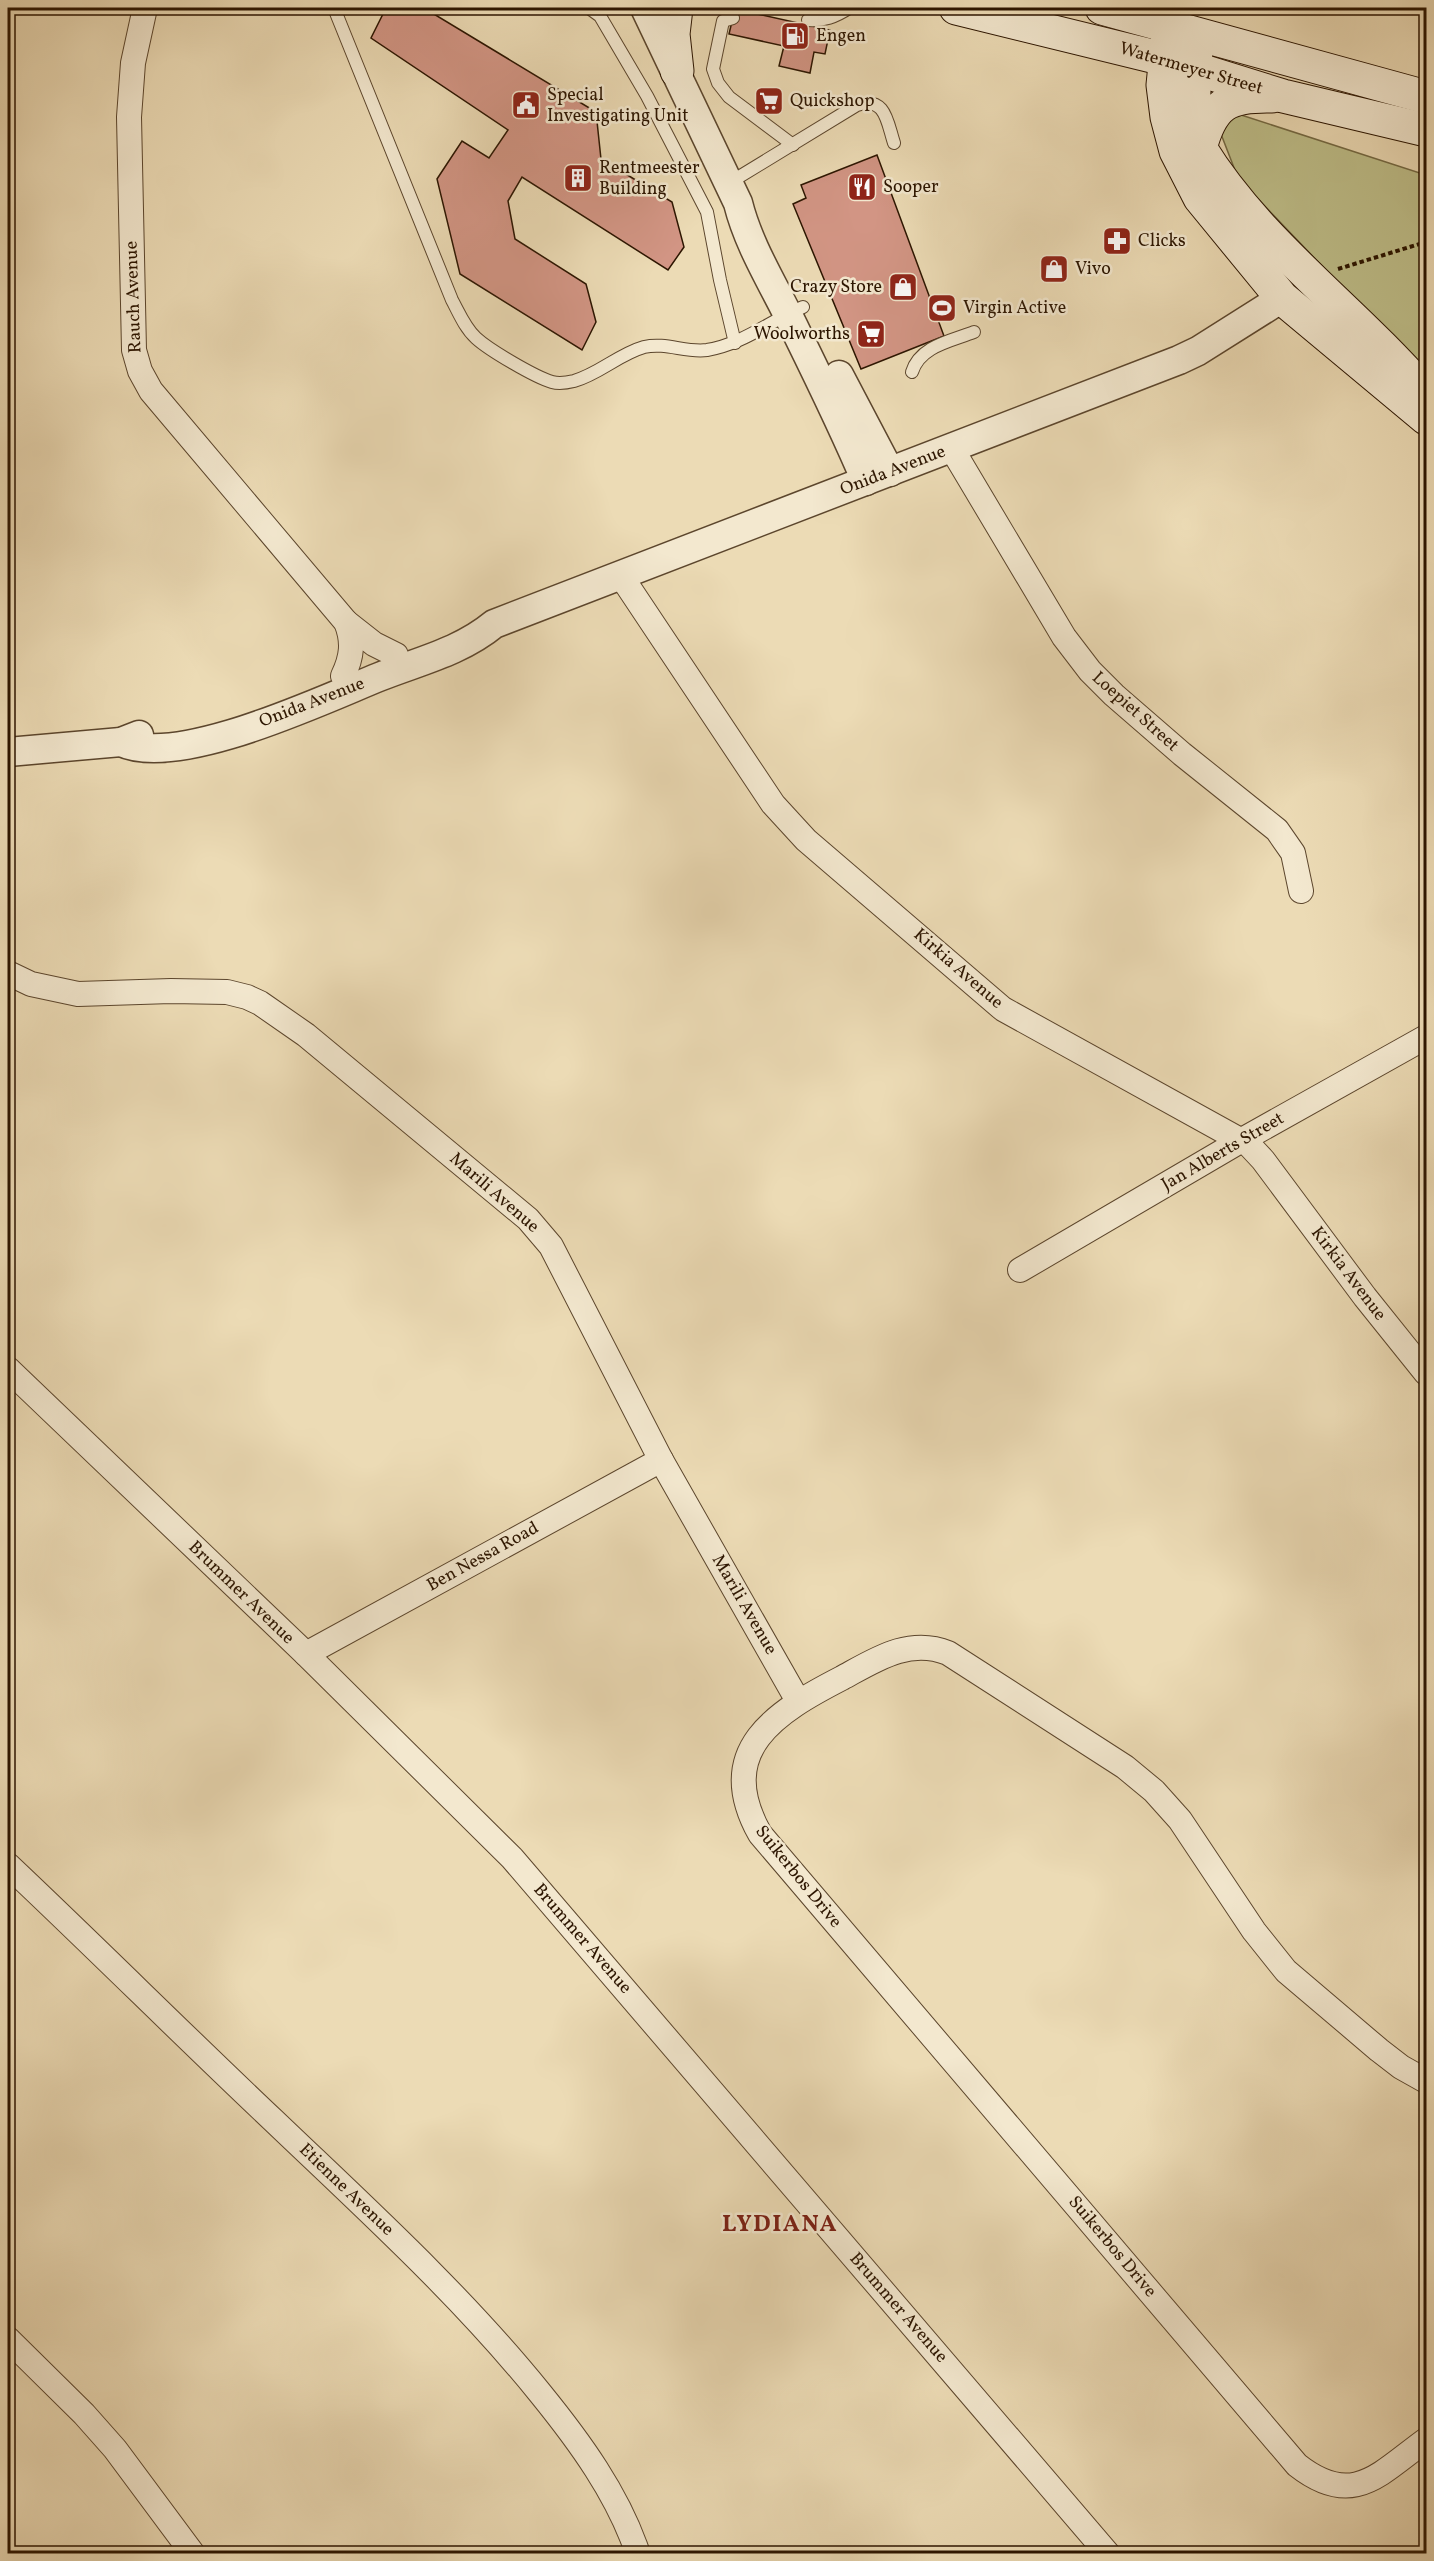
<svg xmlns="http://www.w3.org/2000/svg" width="1434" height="2561" viewBox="0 0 1434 2561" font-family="Vollkorn,serif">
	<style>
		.green { fill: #bebe89; stroke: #756a44; stroke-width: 1.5 }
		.building { fill: #d29584; stroke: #2c1500; stroke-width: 1.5 }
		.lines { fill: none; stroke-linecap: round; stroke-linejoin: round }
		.service-casing { stroke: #5c462d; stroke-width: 14 }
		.minor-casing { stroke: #5c462d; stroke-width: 26 }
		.tertiary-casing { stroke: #5c462d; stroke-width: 31 }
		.secondary-casing { stroke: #2c1500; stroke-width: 35 }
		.path { stroke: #2c1500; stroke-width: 4; stroke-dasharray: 4.5 3; stroke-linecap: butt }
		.service { stroke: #f3e8cf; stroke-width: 12 }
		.minor { stroke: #f3e8cf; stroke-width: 24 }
		.tertiary { stroke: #f3e8cf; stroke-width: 28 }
		.secondary { stroke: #f3e8cf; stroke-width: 33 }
		.labels { text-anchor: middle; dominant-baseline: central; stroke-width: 5; stroke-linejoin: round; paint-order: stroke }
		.poi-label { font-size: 18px; fill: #2c1500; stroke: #f3e8cf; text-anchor: start }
		.street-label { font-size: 18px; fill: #2c1500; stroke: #f3e8cf }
		.district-label { font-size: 24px; font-weight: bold; letter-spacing: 1.5px; fill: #7a1f14; stroke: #f3e8cf }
	</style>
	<rect width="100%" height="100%" fill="#ecdbb5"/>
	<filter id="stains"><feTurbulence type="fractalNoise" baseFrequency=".00333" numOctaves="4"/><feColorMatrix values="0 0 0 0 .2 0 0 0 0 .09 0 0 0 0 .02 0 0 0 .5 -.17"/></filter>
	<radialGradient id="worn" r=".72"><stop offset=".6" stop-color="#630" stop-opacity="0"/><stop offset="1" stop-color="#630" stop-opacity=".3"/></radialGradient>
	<path class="green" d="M 1235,113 L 1426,175 L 1426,375 L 1238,178 L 1221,134 Z"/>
	<g class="building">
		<path d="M 386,8 L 424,8 L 596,112 L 601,159 L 672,202 L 684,247 L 668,270 L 522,177 L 508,201 L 515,239 L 586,284 L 596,322 L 582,350 L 460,274 L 437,179 L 462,141 L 489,158 L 508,130 L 371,38 Z"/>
		<path d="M 735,9 L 830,30 L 825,54 L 814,52 L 810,73 L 779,66 L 784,46 L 729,34 Z"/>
		<path d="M 877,155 L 944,336 L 861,369 L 793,204 L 806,198 L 801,185 Z"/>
	</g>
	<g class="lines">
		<g class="service-casing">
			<g id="service">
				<path d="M 334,8 L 452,300 C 459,313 465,328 476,338 C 489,350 535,377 552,382 C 559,384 566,383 574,381 C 599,374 619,354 644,347 C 666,342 686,353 707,350 C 743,344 770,321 803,307"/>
				<path d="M 589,8 L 600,16 L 647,96 L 707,212 L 720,280 L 735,343"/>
				<path d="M 733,18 L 723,21 L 713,69 L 718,83 L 729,97 L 793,145"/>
				<path d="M 808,20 C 824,21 835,17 849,8"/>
				<path d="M 729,183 L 857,105 C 886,96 887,122 894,143"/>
				<path d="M 912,372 C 920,346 951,341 974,332"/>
			</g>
		</g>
		<g class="minor-casing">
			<g id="minor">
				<path d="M 145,8 L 133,63 L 129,117 L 134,350 L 140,371 L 151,391 L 346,622 C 354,642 352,657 343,676"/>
				<path d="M 952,449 L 1064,637 L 1090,671 L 1114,695 L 1182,754 L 1277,830 L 1293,853 L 1301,891"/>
				<path d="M 621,576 L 773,804 L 806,840 L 1003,1009 L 1249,1145 L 1263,1160 L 1365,1297 L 1426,1373"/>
				<path d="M 346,622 L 374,644 L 396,655"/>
				<path d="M 8,973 L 31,984 L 78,994 L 171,991 L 227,992 L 247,997 L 260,1003 L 306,1035 L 528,1219 L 551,1246 L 661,1460 L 798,1701"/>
				<path d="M 1020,1270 L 1242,1140 L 1426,1037"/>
				<path d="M 8,1369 L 306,1654 L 512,1858 L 1108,2554"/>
				<path d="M 306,1654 L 661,1460"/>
				<path d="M 8,1865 C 97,1949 184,2036 273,2120 C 365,2208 460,2294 540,2393 C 579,2441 618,2494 638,2554"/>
				<path d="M 1426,2081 L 1401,2067 L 1379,2050 L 1286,1971 L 1254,1931 L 1180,1820 L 1154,1791 L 1125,1767 L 948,1653 C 909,1637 875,1660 842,1678 C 776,1712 713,1750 760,1834 L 1297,2465 C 1353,2509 1379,2474 1426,2440"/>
				<path d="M 8,2339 L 84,2414 L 115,2449 L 193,2554"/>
			</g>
		</g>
		<g class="tertiary-casing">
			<g id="tertiary">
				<path d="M 645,8 L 738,203 C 748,243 770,279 788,315 C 815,370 842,424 866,481"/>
				<path d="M 839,375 L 890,472"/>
				<path d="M 121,742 C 177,769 322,700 379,677 C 419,661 460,652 494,624 L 1179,360 L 1198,351 L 1282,298"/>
				<path d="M 8,752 L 121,742 L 139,735"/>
			</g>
		</g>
		<g class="secondary-casing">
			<g id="secondary">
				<path d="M 676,8 L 673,34 L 677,71"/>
				<path d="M 956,8 L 1164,59 L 1283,96 L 1426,130"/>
				<path d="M 1102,8 L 1426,97"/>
				<path d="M 1169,25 L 1163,85 L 1167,117 L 1176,151 L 1200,198 L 1282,298 L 1426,418"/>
				<path d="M 1196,46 L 1193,112 L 1199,147"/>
				<path d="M 1272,96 C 1227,95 1212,104 1200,148 C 1259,244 1353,309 1426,394"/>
			</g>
		</g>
		<path class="path" d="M 1338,269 L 1426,242"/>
		<use href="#service" class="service"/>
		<use href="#minor" class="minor"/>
		<use href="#tertiary" class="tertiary"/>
		<use href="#secondary" class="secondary"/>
	</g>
	<defs>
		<g id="fuel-square" transform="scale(1.5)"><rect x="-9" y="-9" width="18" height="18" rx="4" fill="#8f2418" stroke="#f3e8cf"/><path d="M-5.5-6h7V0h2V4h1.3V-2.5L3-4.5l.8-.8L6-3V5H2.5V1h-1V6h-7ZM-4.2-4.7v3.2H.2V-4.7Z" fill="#fff"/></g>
		<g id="supermarket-square" transform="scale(1.5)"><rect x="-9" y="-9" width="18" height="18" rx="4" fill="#8f2418" stroke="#f3e8cf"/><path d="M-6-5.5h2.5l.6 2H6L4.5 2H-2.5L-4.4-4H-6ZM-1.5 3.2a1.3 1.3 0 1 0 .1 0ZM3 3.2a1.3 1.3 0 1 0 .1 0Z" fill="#fff"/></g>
		<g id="civic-square" transform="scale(1.5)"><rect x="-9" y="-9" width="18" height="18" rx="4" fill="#8f2418" stroke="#f3e8cf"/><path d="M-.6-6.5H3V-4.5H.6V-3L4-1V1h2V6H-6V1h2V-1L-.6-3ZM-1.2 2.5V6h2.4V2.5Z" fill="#fff"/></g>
		<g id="building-square" transform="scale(1.5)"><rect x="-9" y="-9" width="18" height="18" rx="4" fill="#8f2418" stroke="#f3e8cf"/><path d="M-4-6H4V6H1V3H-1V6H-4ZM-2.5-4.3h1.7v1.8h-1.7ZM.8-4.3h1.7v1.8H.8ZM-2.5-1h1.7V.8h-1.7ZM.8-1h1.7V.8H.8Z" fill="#fff"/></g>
		<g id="restaurant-square" transform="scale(1.5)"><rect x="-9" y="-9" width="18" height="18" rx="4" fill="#8f2418" stroke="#f3e8cf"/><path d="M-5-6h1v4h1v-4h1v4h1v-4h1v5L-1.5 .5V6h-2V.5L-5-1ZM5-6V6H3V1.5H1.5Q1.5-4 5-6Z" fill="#fff"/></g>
		<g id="pharmacy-square" transform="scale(1.5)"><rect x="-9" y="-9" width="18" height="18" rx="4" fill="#8f2418" stroke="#f3e8cf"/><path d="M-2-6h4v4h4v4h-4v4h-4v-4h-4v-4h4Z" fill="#fff"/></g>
		<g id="shop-square" transform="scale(1.5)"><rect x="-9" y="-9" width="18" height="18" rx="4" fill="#8f2418" stroke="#f3e8cf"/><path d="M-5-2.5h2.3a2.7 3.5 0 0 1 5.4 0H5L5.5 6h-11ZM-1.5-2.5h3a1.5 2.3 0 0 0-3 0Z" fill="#fff"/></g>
		<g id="stadium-square" transform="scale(1.5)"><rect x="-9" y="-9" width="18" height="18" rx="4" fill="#8f2418" stroke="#f3e8cf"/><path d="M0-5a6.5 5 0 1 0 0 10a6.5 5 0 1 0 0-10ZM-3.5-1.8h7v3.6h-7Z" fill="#fff"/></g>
	</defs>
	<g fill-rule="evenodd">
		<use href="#fuel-square" x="795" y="36"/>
		<use href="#supermarket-square" x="769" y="101"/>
		<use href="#civic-square" x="526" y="105"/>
		<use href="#building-square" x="578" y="178"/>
		<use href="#restaurant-square" x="862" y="187"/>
		<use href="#pharmacy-square" x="1117" y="241"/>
		<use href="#shop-square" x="1054" y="269"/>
		<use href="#shop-square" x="903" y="287"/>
		<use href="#stadium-square" x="942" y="308"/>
		<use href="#supermarket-square" x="871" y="334"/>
	</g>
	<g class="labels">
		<g class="poi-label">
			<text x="816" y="36">Engen</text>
			<text x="547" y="95">Special<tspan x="547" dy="21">Investigating Unit</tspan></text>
			<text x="790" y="101">Quickshop</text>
			<text x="599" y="168">Rentmeester<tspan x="599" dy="21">Building</tspan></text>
			<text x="883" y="187">Sooper</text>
			<text x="1138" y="241">Clicks</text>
			<text x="1075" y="269">Vivo</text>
			<text x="882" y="287" text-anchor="end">Crazy Store</text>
			<text x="963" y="308">Virgin Active</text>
			<text x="850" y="334" text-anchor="end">Woolworths</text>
		</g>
		<g class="street-label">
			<text transform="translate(1191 69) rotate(16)">Watermeyer Street</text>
			<text transform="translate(134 297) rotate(-92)">Rauch Avenue</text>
			<text transform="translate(893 471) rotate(-21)">Onida Avenue</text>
			<text transform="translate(312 703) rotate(-21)">Onida Avenue</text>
			<text transform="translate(1135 712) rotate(42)">Loepiet Street</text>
			<text transform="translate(958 969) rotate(41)">Kirkia Avenue</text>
			<text transform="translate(1223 1152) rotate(-30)">Jan Alberts Street</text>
			<text transform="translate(494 1193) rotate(41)">Marili Avenue</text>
			<text transform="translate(1348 1274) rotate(53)">Kirkia Avenue</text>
			<text transform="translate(483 1557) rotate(-29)">Ben Nessa Road</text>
			<text transform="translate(241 1593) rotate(44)">Brummer Avenue</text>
			<text transform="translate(744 1605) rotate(60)">Marili Avenue</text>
			<text transform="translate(798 1877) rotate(51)">Suikerbos Drive</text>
			<text transform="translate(582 1939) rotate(49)">Brummer Avenue</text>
			<text transform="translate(346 2190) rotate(44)">Etienne Avenue</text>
			<text transform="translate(1112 2247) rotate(50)">Suikerbos Drive</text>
			<text transform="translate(898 2308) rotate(49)">Brummer Avenue</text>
		</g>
		<g class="district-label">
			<text x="780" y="2225">LYDIANA</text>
		</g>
	</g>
	<rect width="1434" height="2561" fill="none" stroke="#ecdbb5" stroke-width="30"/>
	<rect x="9" y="9" width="1416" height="2543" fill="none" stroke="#2c1500" stroke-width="3"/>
	<rect x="15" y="15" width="1404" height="2531" fill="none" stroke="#2c1500" stroke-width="1.5"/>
	<rect width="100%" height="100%" filter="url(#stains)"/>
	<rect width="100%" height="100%" fill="url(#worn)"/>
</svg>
